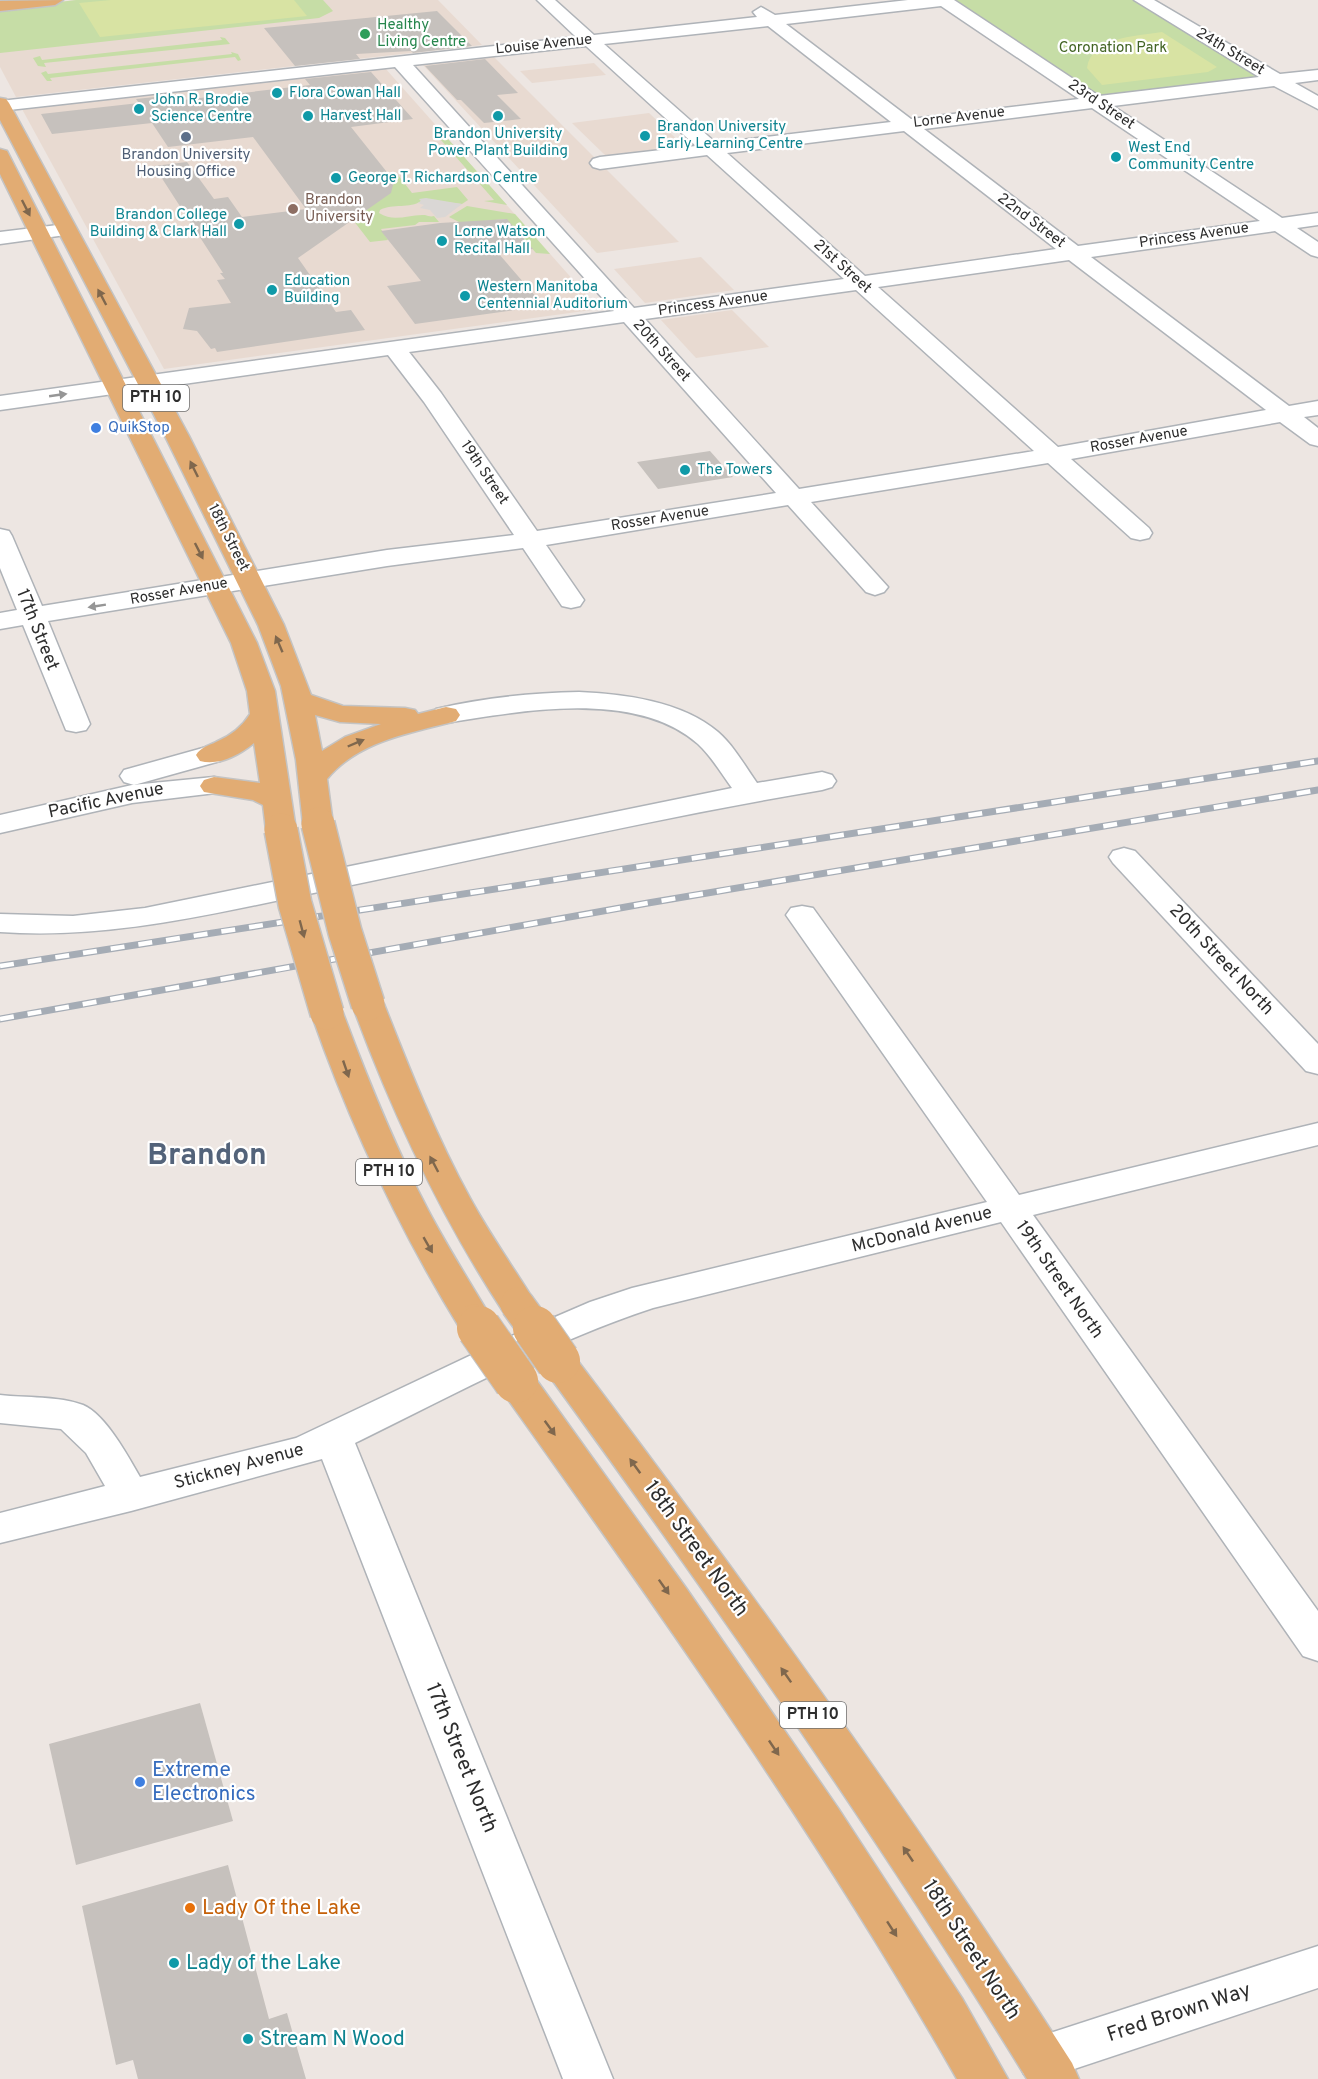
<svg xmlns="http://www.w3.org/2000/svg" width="1318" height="2079" viewBox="0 0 1318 2079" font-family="Overpass,sans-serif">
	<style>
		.education { fill: #e8dad1 }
		.green { fill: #c6dda6 }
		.pitch { fill: #d8e3a3 }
		.plaza { fill: #dad7d5 }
		.building { fill: #c6c1bd }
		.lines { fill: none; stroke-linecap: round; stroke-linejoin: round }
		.minor-casing { stroke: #afb3b8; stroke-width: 3 }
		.major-casing { stroke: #c4c4c4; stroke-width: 3 }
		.minor { fill: #fff; fill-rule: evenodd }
		.major { fill: #e2ac73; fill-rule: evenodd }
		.rail-casing { stroke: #a5acb5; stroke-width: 7 }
		.rail { stroke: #fff; stroke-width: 4.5; stroke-dasharray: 14; stroke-linecap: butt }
		.major-bridge-far1-casing { stroke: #c4c4c4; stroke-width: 36; stroke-linecap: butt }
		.major-bridge-casing { stroke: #c4c4c4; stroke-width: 46; stroke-linecap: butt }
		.major-bridge-far1 { stroke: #e2ac73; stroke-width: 33 }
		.major-bridge { stroke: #e2ac73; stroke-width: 44 }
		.oneway { fill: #7f674d }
		.oneway2 { fill: #969696 }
		.leisure-dot { fill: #2e9e5b; stroke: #fff; stroke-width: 2 }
		.culture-dot { fill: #0f9aa8; stroke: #fff; stroke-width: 2 }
		.service-dot { fill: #5c6f8a; stroke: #fff; stroke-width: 2 }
		.education-dot { fill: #8d6e63; stroke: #fff; stroke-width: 2 }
		.shop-dot { fill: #3f7fe0; stroke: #fff; stroke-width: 2 }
		.food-dot { fill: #e8710a; stroke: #fff; stroke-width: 2 }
		.labels { text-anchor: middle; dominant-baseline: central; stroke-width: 4.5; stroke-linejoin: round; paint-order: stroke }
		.far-leisure-label { font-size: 15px; fill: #27864d; stroke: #fff; text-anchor: start }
		.far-street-label { font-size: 15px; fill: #2e2e2e; stroke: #fff }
		.far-park-label { font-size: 15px; fill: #426424; stroke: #fff }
		.far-culture-label { font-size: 15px; fill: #0d838f; stroke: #fff; text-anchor: start }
		.far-service-label { font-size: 15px; fill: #4e5e75; stroke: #fff }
		.far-education-label { font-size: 15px; fill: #785e54; stroke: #fff; text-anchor: start }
		.far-shop-label { font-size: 15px; fill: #366cbe; stroke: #fff; text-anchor: start }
		.shield { fill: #fff; stroke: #6d6d6d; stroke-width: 1.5 }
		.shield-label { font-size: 16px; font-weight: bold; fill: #2e2e2e }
		.street-label { font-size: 18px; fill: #2e2e2e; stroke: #fff }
		.near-street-label { font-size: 21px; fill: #2e2e2e; stroke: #fff }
		.near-shop-label { font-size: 21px; fill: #366cbe; stroke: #fff; text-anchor: start }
		.near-food-label { font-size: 21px; fill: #c56008; stroke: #fff; text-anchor: start }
		.near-culture-label { font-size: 21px; fill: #0d838f; stroke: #fff; text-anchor: start }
		.town-label { font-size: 30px; font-weight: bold; fill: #53637a; stroke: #fff }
	</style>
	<rect width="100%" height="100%" fill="#ede6e2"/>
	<g class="education">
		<path d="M 76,0 L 438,0 L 482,45 L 16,97 L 0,67 L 0,9 Z"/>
		<path d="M 493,56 L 679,242 L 597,253 L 422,64 Z"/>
		<path d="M 594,63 L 606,75 L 532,83 L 520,71 Z"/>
		<path d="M 385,68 L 599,309 L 164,369 L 22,109 Z"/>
		<path d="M 649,113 L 686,148 L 607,157 L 572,123 Z"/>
		<path d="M 701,257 L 734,290 L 645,303 L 614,269 Z"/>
		<path d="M 732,310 L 769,347 L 696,358 L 661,320 Z"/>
	</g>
	<g class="green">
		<path d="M 76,0 L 323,0 L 333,11 L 319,18 L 0,53 L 0,9 Z"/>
		<path d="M 955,0 L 1133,0 L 1259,75 L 1259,78 L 1102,98 Z"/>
		<path d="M 220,37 L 225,38 L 230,44 L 44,63 L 46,67 L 38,66 L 33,58 L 40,56 L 42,60 L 222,40 Z"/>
		<path d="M 231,52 L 238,54 L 241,60 L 238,61 L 235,57 L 50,78 L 52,81 L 47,81 L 41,73 L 46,71 L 48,74 L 232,54 Z"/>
		<path d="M 440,130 L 507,205 L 484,201 L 494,200 L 433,131 Z"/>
		<path d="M 398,175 L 412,193 L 457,187 L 468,200 L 462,204 L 420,199 L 421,201 C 410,209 393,203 380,210 L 379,213 C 395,223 408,214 425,215 C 428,216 431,217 434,216 L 439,222 L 419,222 L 415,225 L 381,229 L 388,240 L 370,242 L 343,207 L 392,179 L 390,176 Z"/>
		<path d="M 467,206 L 515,214 L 550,254 L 536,253 L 506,219 L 461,223 L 449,217 Z"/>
	</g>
	<g class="pitch">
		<path d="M 111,0 L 294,0 L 307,16 L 100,37 L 79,3 Z"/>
		<path d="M 1162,32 L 1217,67 L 1208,72 L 1102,85 L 1087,68 C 1091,37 1136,36 1162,32 Z"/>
	</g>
	<path class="plaza" d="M 426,198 L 462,204 L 445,217 L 437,218 L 430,210 L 420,208 L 424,205 L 418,203 L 421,201 L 419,199 Z"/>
	<g class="building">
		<path d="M 437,11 L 472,46 L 413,53 L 411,51 L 356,54 L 360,59 L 295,66 L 264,28 Z"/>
		<path d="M 485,59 L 518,93 L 497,95 L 521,119 L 484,123 L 461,100 L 457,100 L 425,66 Z"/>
		<path d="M 371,72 L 413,119 L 351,127 L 394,181 L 391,193 L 298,258 L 336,312 L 351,310 L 365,330 L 217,352 L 215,348 L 211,349 L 197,331 L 183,329 L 189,308 L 231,303 L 217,280 L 225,279 L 220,273 L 223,273 L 154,166 L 187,162 L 214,199 L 228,197 L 242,217 L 306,209 L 253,137 L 168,147 L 152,123 L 52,134 L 41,114 L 139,103 L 136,99 L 164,96 L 179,94 L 183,100 L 310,85 L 305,79 Z"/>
		<path d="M 507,219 L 533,249 L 499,254 L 544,306 L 415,324 L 387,286 L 421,281 L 381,231 L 440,223 Z"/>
		<path d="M 710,451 L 733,477 L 658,489 L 637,462 Z"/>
		<path d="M 200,1703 L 233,1821 L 76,1865 L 49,1744 Z"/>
		<path d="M 228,1865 L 269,2019 L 287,2013 L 306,2079 L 138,2079 L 133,2060 L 116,2065 L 82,1906 Z"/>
	</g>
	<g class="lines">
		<g class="minor-casing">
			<g id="minor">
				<path d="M 537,0 L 555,0 L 594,35 L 757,17 L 753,12 L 761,7 L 775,15 L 908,0 L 954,0 L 1099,96 L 1259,77 L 1134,0 L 1154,0 L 1280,74 L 1318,70 L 1318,80 L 1295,83 L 1318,96 L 1318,109 L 1274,86 L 1113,106 L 1282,218 L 1318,213 L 1318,225 L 1297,228 L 1318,242 L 1318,257 L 1311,255 L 1275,231 L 1091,257 L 1289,406 L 1318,401 L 1318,415 L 1304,417 L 1318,428 L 1318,446 L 1310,444 L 1280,422 L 1071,459 L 1149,528 L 1152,533 L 1149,538 L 1140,540 L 1131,538 L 1048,463 L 811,502 L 888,587 L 884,592 L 875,595 L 866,592 L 788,505 L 546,545 L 584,600 L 580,606 L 571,608 L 562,606 L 523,548 L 387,566 L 48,621 L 90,724 L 86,730 L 76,732 L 66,730 L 23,625 L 0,629 L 0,613 L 17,610 L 0,568 L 0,529 L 9,531 L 12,536 L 42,606 L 387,550 L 514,535 L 424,402 L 388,355 L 0,410 L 0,396 L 614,311 L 395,67 L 0,111 L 0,101 L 576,37 ZM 941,6 L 1079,99 L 911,119 L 786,24 ZM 768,26 L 891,122 L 716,143 L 604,44 ZM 586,46 L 696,146 L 600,157 L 593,159 L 590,163 L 593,167 L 600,169 L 707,155 L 844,279 L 634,308 L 413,65 ZM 1092,108 L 1260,221 L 1078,246 L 924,129 ZM 904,131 L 1056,249 L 865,276 L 727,153 ZM 1069,260 L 1266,410 L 1058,447 L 878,287 ZM 856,290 L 1034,451 L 799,489 L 645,319 ZM 624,322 L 776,493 L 537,531 L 441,393 L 409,352 Z"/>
				<path d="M 66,224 L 73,226 L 76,230 L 73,234 L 0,244 L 0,232 Z"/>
				<path d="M 579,692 C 624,694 682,701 718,732 C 734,746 745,766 757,783 L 822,772 L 832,775 L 836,781 L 832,787 L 822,790 C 656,818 493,856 328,890 C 219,912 112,940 0,932 L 0,914 L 73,916 L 145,908 L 732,788 C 721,773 712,757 698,744 C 636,689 520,711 446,723 L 436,721 L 432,715 L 436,709 C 482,698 531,693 579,692 Z"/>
				<path d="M 210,746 L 220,749 L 224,755 L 220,761 L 134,785 L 124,782 L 120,776 L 124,770 Z"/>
				<path d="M 214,777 L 224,780 L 228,786 L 224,792 L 132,803 L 0,833 L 0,815 L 132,785 Z"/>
				<path d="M 1124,848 L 1135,851 L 1318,1044 L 1318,1074 L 1306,1071 L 1113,863 L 1109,857 L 1113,851 Z"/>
				<path d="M 802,906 L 813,908 L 1019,1195 L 1318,1123 L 1318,1145 L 1033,1215 L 1318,1611 L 1318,1661 L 1303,1656 L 1001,1222 L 653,1308 C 550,1342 453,1395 355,1443 L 613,2079 L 563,2079 L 322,1459 L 131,1511 L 0,1543 L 0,1513 L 105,1486 L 86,1453 L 61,1429 L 0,1423 L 0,1395 C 26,1398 59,1396 83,1405 C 106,1415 128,1456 140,1477 L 296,1438 L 518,1333 L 590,1302 L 632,1288 L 987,1202 L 786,915 L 791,908 Z"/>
				<path d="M 1318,1946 L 1318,1988 L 1044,2079 L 1024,2074 L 1016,2058 L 1024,2042 L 1041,2036 Z"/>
			</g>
		</g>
		<g class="major-casing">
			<g id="major">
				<path d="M 63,0 L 55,5 L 0,11 L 0,1 Z"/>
				<path d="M 0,98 L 6,99 L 9,103 L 189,436 L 284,625 L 311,695 L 343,706 L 405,708 L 415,710 L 418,714 L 446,707 L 456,709 L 460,715 L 456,721 C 410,733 358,741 327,779 L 333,824 L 328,830 L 318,833 L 308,830 L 303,824 L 296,760 L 281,686 L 258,625 L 165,436 L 0,120 ZM 315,715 L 340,722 L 381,724 L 345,737 L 322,751 Z"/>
				<path d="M 0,149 L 7,151 L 9,155 L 257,643 L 275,691 L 296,830 L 291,836 L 281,839 L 271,836 L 266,830 L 263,805 L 253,800 L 204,792 L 200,786 L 204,780 L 214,777 L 260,783 L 254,743 C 239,755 219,766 200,761 L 196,755 C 201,747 208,746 216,742 C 230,736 242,727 250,714 L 247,691 L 231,643 L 0,174 Z"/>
				<path d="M 368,994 L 379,997 L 384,1004 C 410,1070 436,1136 470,1198 C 490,1235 514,1268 536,1304 L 530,1313 L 517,1317 L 504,1313 C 440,1215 392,1113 352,1004 L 357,997 Z"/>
				<path d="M 327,1003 L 339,1006 L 343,1013 C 368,1080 395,1147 428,1210 C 448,1248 471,1284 493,1321 L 487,1330 L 474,1334 L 461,1330 C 399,1229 350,1125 311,1013 L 315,1006 Z"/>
				<path d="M 558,1348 L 571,1352 C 746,1583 915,1818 1072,2063 L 1079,2079 L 1027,2079 C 877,1835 713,1601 545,1370 L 539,1361 L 545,1352 Z"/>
				<path d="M 516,1368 L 530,1371 L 686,1588 L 838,1808 L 962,1998 L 1008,2079 L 957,2079 C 821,1840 661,1614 502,1391 L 497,1381 L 502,1371 Z"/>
			</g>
		</g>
		<use href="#minor" class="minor"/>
		<use href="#major" class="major"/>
		<g class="rail-casing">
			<g id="rail">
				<path d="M 0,966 L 1318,761"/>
				<path d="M 0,1019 L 648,903 L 1318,790"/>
			</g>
		</g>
		<use href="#rail" class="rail"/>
		<g class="major-bridge-far1-casing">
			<g id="major-bridge-far1">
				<path d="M 318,824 L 345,932 L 368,1004"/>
				<path d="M 281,830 L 295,904 L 327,1013"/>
				<path d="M 517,1304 L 536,1330"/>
				<path d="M 474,1321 L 480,1330"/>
			</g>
		</g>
		<g class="major-bridge-casing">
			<g id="major-bridge">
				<path d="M 479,1328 L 516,1381"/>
				<path d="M 535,1328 L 558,1361"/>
			</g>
		</g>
		<use href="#major-bridge-far1" class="major-bridge-far1"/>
		<use href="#major-bridge" class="major-bridge"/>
	</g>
	<defs><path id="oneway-solid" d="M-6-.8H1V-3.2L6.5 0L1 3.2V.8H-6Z" transform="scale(1.5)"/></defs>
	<g class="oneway">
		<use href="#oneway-solid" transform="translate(26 208) rotate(63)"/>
		<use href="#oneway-solid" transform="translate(102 297) rotate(-118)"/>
		<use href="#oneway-solid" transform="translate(194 469) rotate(-116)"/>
		<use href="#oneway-solid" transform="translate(199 551) rotate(63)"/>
		<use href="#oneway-solid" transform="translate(279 644) rotate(-113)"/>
		<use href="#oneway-solid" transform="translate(356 743) rotate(-23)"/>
		<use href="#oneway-solid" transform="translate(302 929) rotate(75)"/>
		<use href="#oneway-solid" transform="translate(346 1069) rotate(71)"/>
		<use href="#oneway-solid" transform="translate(434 1164) rotate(-118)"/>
		<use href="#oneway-solid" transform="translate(428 1245) rotate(60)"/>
		<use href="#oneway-solid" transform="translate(550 1428) rotate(54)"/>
		<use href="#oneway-solid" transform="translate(635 1466) rotate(-126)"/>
		<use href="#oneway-solid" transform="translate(664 1587) rotate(55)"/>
		<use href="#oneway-solid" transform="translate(786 1675) rotate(-125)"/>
		<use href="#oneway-solid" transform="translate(774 1748) rotate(56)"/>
		<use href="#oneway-solid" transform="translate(908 1854) rotate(-124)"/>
		<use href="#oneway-solid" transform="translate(892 1929) rotate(57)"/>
	</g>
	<g class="oneway2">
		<use href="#oneway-solid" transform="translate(58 395) rotate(-8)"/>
		<use href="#oneway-solid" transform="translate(97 606) rotate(171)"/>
	</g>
	<circle class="leisure-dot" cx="365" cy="34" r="6"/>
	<g class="culture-dot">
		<circle cx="277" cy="93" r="6"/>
		<circle cx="139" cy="109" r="6"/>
		<circle cx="308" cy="116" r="6"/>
		<circle cx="498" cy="116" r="6"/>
		<circle cx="645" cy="136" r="6"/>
		<circle cx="1116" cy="157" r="6"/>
		<circle cx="336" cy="178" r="6"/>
		<circle cx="239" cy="224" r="6"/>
		<circle cx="442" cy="241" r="6"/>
		<circle cx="272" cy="290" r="6"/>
		<circle cx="465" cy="296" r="6"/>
		<circle cx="685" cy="470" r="6"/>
		<circle cx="174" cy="1963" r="6"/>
		<circle cx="248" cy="2039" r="6"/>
	</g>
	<circle class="service-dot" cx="186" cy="137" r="6"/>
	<circle class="education-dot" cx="293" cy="209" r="6"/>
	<g class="shop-dot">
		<circle cx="96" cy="428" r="6"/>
		<circle cx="140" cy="1782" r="6"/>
	</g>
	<circle class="food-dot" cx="190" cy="1908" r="6"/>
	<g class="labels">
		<g class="far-leisure-label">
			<text x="377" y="25">Healthy<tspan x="377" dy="17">Living Centre</tspan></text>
		</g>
		<g class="far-street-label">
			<text transform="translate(544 45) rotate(-6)">Louise Avenue</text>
			<text transform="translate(1230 52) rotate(31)">24th Street</text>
			<text transform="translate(1101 105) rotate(34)">23rd Street</text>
			<text transform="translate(959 118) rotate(-7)">Lorne Avenue</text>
			<text transform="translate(1031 221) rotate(37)">22nd Street</text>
			<text transform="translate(1194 236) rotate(-8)">Princess Avenue</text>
			<text transform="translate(842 267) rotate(42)">21st Street</text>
			<text transform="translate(713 304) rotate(-8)">Princess Avenue</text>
			<text transform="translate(661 351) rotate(48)">20th Street</text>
			<text transform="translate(1139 440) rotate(-10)">Rosser Avenue</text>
			<text transform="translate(484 473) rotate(56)">19th Street</text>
			<text transform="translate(660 519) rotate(-9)">Rosser Avenue</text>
			<text transform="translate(228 538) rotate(63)">18th Street</text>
			<text transform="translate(179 592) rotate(-10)">Rosser Avenue</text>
		</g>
		<g class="far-park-label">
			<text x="1113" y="48">Coronation Park</text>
		</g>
		<g class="far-culture-label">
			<text x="289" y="93">Flora Cowan Hall</text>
			<text x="151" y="100">John R. Brodie<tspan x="151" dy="17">Science Centre</tspan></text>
			<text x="320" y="116">Harvest Hall</text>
			<text x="657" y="127">Brandon University<tspan x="657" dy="17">Early Learning Centre</tspan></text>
			<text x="498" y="134" text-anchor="middle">Brandon University<tspan x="498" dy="17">Power Plant Building</tspan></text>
			<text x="1128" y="148">West End<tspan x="1128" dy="17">Community Centre</tspan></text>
			<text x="348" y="178">George T. Richardson Centre</text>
			<text x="227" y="215" text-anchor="end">Brandon College<tspan x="227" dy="17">Building &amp; Clark Hall</tspan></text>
			<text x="454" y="232">Lorne Watson<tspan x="454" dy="17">Recital Hall</tspan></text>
			<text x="284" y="281">Education<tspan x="284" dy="17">Building</tspan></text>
			<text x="477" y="287">Western Manitoba<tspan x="477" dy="17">Centennial Auditorium</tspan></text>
			<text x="697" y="470">The Towers</text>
		</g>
		<g class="far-service-label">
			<text x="186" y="155">Brandon University<tspan x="186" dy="17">Housing Office</tspan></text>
		</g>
		<g class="far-education-label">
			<text x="305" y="200">Brandon<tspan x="305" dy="17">University</tspan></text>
		</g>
		<g class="far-shop-label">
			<text x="108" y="428">QuikStop</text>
		</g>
		<g class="shield">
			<rect x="123" y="385" width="66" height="26" rx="4.5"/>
			<rect x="356" y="1159" width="66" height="26" rx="4.5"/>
			<rect x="780" y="1702" width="66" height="26" rx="4.5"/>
		</g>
		<g class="shield-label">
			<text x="156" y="398">PTH 10</text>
			<text x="389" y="1172">PTH 10</text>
			<text x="813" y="1715">PTH 10</text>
		</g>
		<g class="street-label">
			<text transform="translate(37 630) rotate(68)">17th Street</text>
			<text transform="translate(106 801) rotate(-12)">Pacific Avenue</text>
			<text transform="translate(1221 960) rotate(47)">20th Street North</text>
			<text transform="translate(922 1230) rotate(-14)">McDonald Avenue</text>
			<text transform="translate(1059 1280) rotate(55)">19th Street North</text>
			<text transform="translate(239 1467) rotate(-15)">Stickney Avenue</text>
		</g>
		<g class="near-street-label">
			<text transform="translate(696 1549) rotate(54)">18th Street North</text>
			<text transform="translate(461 1758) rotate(68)">17th Street North</text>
			<text transform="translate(971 1950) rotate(57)">18th Street North</text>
			<text transform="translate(1179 2013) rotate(-18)">Fred Brown Way</text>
		</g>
		<g class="near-shop-label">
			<text x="152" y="1770">Extreme<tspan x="152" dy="24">Electronics</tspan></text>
		</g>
		<g class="near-food-label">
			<text x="202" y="1908">Lady Of the Lake</text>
		</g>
		<g class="near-culture-label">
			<text x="186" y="1963">Lady of the Lake</text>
			<text x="260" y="2039">Stream N Wood</text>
		</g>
		<g class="town-label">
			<text x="207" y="1156">Brandon</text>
		</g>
	</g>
</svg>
